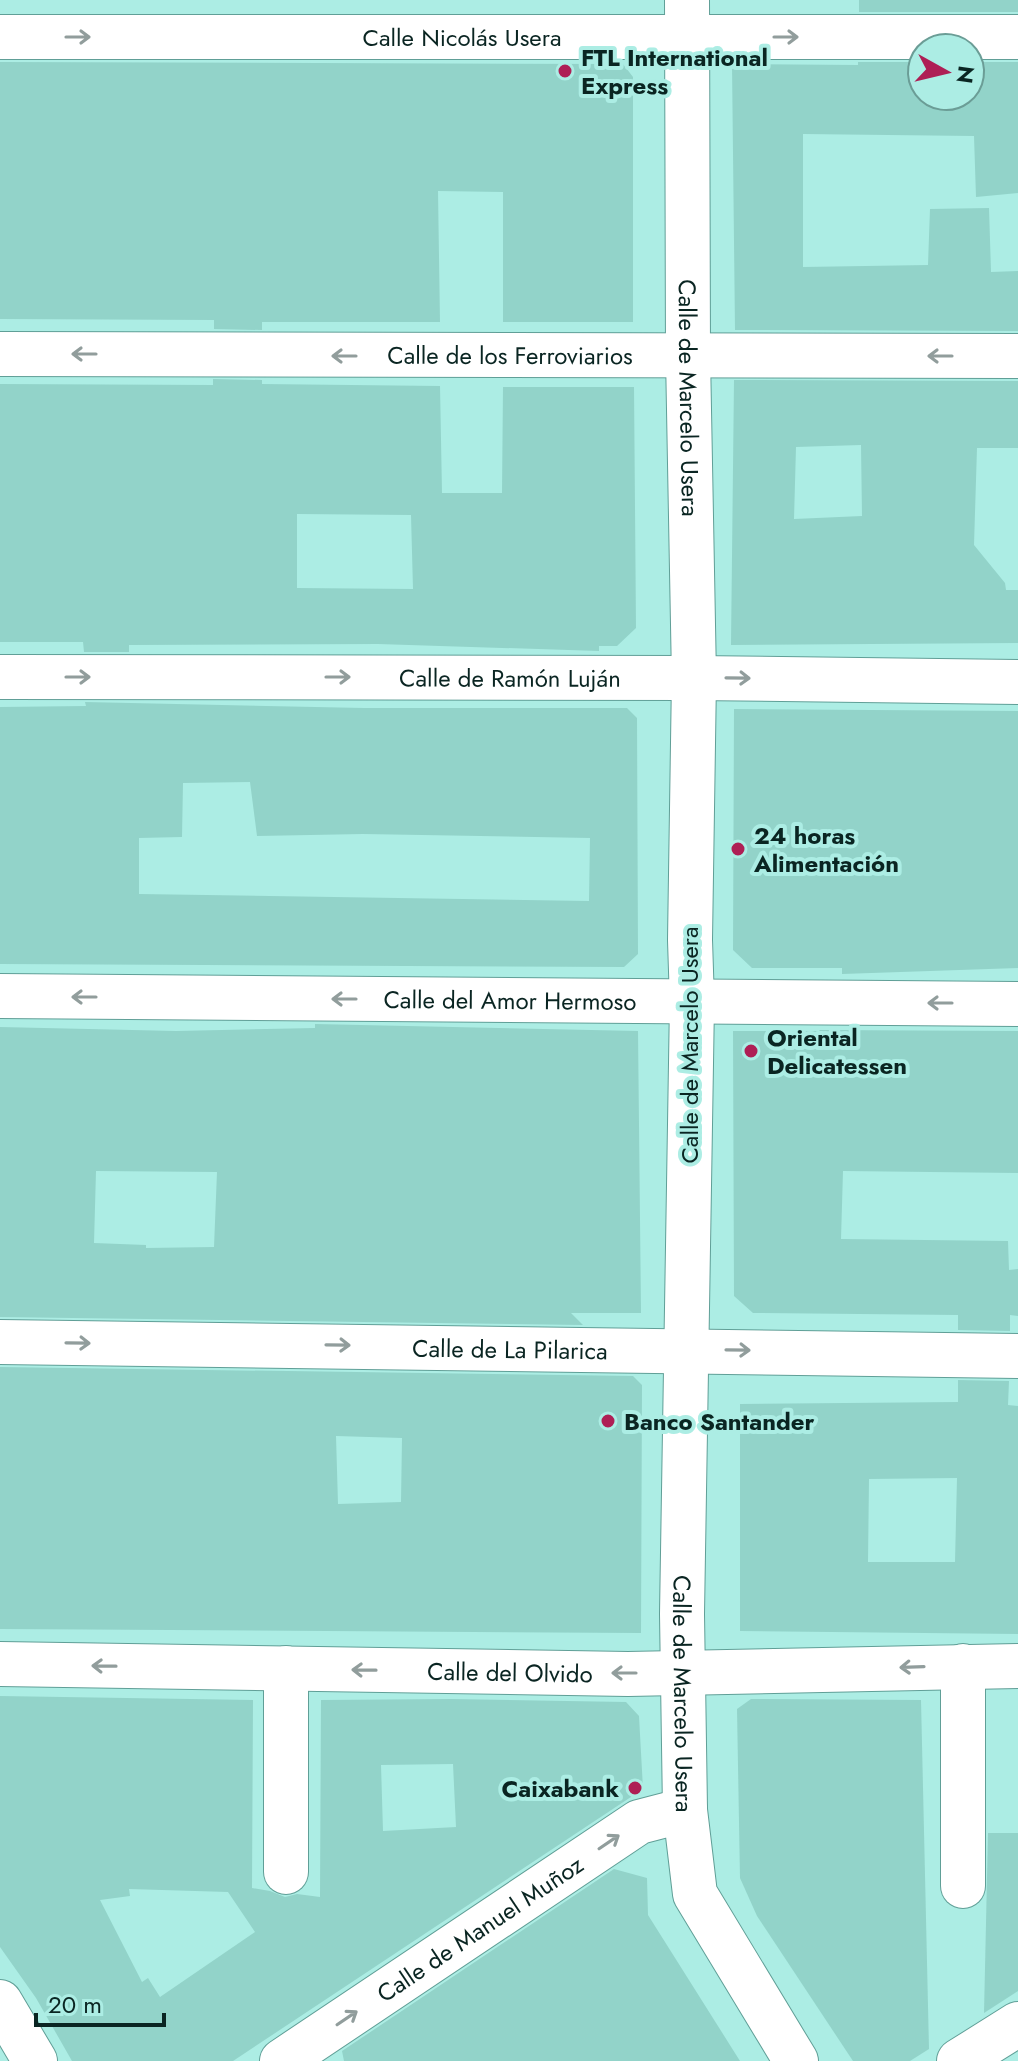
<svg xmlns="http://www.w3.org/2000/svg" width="1018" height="2061" viewBox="0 0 1018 2061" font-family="Jost,sans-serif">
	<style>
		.building { fill: #92d3c9; fill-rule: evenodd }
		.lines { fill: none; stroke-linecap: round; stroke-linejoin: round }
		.minor-casing { stroke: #609f97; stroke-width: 46 }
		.major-casing { stroke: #609f97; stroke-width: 46 }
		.minor { stroke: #fff; stroke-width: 44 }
		.major { stroke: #fff; stroke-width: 44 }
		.oneway { stroke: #919d9c }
		.poi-dot { fill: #ae1f55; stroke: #acede4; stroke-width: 3 }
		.labels { text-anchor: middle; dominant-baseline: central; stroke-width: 8; stroke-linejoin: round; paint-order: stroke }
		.street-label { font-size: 24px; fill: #0a2522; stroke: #acede4 }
		.poi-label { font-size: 24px; font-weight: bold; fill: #0a2522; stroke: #acede4; text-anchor: start }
	</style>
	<rect width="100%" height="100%" fill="#acede4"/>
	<g class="building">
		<rect x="859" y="0" width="159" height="12"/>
		<path d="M 0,62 L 623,64 L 633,77 L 633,322 L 503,322 L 503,192 L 438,191 L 440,322 L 262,322 L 262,330 L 214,329 L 214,320 L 0,319 Z"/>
		<path d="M 858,62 L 922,62 L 922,96 L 970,96 L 970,62 L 1018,62 L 1018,193 L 976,197 L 974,136 L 803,134 L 803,267 L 928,265 L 930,209 L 989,208 L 991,272 L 1018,271 L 1018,331 L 735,330 L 732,64 L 858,65 Z"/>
		<path d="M 213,379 L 262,380 L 262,384 L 440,386 L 442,493 L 502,493 L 503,387 L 634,387 L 636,628 L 617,646 L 599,646 L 599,651 L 378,644 L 129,645 L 129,652 L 84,652 L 83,642 L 0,642 L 0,384 L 213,385 ZM 297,514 L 411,515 L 413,589 L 297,588 Z"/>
		<path d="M 734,380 L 1018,381 L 1018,448 L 977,448 L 974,545 L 1005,583 L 1006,590 L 1018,590 L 1018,643 L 731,645 ZM 861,445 L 862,516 L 794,519 L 796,447 Z"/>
		<path d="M 85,702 L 364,708 L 627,708 L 637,718 L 638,954 L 624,967 L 0,964 L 0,707 L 86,706 ZM 250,782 L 257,836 L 363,834 L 590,838 L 589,901 L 139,894 L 139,838 L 182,837 L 183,783 Z"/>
		<path d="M 734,709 L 1018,711 L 1018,968 L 842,974 L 842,968 L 752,968 L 733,950 Z"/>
		<path d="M 315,1024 L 638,1031 L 641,1313 L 571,1313 L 583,1325 L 0,1317 L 0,1027 L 176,1031 L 315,1028 ZM 96,1171 L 217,1172 L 214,1247 L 146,1248 L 146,1245 L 94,1243 Z"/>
		<path d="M 819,1030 L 1018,1031 L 1018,1173 L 843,1171 L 841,1239 L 1008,1241 L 1009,1270 L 1018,1269 L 1018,1316 L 1010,1315 L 1010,1331 L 958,1330 L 958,1315 L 753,1313 L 734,1296 L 733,1031 L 820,1031 Z"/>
		<path d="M 0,1367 L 633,1376 L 642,1385 L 641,1633 L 0,1629 ZM 336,1436 L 402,1438 L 401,1502 L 338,1504 Z"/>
		<path d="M 958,1380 L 1009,1381 L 1008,1405 L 1018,1406 L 1018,1634 L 740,1631 L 740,1404 L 958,1402 ZM 957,1478 L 955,1562 L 868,1562 L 869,1479 Z"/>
		<path d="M 0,1696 L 253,1700 L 252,1888 L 270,1891 L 285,1897 L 297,1894 L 320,1897 L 321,1700 L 451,1699 L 626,1702 L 639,1716 L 643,1789 L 233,2061 L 72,2061 L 36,1998 L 0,1947 ZM 453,1764 L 456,1827 L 383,1831 L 381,1765 ZM 129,1889 L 228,1892 L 255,1932 L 160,1997 L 148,1978 L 142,1982 L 100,1900 L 130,1896 Z"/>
		<path d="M 751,1699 L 921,1700 L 929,2049 L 910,2061 L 853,2061 L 757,1916 L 740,1878 L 737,1709 Z"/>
		<path d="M 988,1833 L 1018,1833 L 1018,1991 L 984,2013 Z"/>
		<path d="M 614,1869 L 647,1878 L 648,1915 L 740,2061 L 344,2061 L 342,2051 Z"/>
	</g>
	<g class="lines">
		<g class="minor-casing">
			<g id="minor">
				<path id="s1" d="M 0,37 L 1018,37"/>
				<path id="s2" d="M 0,354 L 1018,356"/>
				<path id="s3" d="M 0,677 L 694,678 L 1018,682"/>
				<path id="s4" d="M 0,996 L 1018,1004"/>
				<path id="s5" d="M 0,1342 L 1018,1356"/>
				<path id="s6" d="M 0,1664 L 628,1674 L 1018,1666"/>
				<path d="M 286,1668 L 286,1872"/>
				<path d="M 963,1886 L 963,1666"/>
				<path d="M 0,2002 L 35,2061"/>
				<path id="s7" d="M 282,2061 L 639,1822 L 685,1810"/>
				<path d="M 959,2061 L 1018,2024"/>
			</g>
		</g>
		<g class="major-casing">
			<g id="major">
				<path id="s8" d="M 687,0 L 688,356 L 694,678 L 690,940 L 692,1002 L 682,1614 L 685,1810 L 695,1894 L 796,2061"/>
			</g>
		</g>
		<use href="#minor" class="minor"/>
		<use href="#major" class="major"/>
	</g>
	<defs><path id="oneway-shaft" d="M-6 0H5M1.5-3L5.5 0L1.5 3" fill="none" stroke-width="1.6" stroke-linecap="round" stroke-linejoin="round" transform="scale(2)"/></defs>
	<g class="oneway">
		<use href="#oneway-shaft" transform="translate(78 37)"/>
		<use href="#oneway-shaft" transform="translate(786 37)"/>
		<use href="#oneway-shaft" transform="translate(84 354) rotate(-180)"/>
		<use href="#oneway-shaft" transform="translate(344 356) rotate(-180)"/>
		<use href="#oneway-shaft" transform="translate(940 356) rotate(180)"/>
		<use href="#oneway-shaft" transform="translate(78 677)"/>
		<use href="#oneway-shaft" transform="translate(338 677)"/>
		<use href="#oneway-shaft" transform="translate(738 678) rotate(1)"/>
		<use href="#oneway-shaft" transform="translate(84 997) rotate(-180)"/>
		<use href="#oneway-shaft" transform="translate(344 999) rotate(-180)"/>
		<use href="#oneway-shaft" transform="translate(940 1003) rotate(-180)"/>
		<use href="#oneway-shaft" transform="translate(78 1343) rotate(1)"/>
		<use href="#oneway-shaft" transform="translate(338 1345) rotate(1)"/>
		<use href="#oneway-shaft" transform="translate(738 1350) rotate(1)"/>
		<use href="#oneway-shaft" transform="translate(104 1666) rotate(-179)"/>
		<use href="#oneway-shaft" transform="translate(912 1667) rotate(178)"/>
		<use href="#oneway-shaft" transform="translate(364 1670) rotate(-179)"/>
		<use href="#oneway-shaft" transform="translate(624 1673) rotate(-180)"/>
		<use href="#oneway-shaft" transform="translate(609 1842) rotate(-34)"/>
		<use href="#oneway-shaft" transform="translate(347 2018) rotate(-34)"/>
	</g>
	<g class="poi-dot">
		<circle cx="565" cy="71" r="8"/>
		<circle cx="738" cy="849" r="8"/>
		<circle cx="751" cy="1051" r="8"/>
		<circle cx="608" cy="1421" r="8"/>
		<circle cx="635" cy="1788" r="8"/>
	</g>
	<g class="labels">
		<g class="street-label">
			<text stroke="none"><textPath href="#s1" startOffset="462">Calle Nicolás Usera</textPath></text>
			<text stroke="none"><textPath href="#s2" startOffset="510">Calle de los Ferroviarios</textPath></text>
			<text stroke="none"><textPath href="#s8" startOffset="398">Calle de Marcelo Usera</textPath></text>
			<text stroke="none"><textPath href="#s3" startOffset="510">Calle de Ramón Luján</textPath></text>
			<text stroke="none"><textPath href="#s4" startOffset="510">Calle del Amor Hermoso</textPath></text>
			<text transform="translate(689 1045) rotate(-90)">Calle de Marcelo Usera</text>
			<text stroke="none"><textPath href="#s5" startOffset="510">Calle de La Pilarica</textPath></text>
			<text stroke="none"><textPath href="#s6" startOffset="510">Calle del Olvido</textPath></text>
			<text stroke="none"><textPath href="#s8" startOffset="1694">Calle de Marcelo Usera</textPath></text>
			<text stroke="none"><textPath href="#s7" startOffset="238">Calle de Manuel Muñoz</textPath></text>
		</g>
		<g class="poi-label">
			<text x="581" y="57">FTL International<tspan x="581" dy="28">Express</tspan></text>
			<text x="754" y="835">24 horas<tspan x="754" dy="28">Alimentación</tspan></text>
			<text x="767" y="1037">Oriental<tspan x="767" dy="28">Delicatessen</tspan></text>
			<text x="624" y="1421">Banco Santander</text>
			<text x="619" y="1788" text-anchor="end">Caixabank</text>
		</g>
	</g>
	<g transform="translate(946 72) rotate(98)"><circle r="38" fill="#acede4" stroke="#6b9d96" stroke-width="2"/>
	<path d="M0-6L14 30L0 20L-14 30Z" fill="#ae1f55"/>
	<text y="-12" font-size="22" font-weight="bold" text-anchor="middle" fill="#0a2522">N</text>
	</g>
	<path d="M36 2013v12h128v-12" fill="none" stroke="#0a2522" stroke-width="4"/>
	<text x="48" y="2013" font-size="24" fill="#0a2522" stroke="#acede4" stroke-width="6" paint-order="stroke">20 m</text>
</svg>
